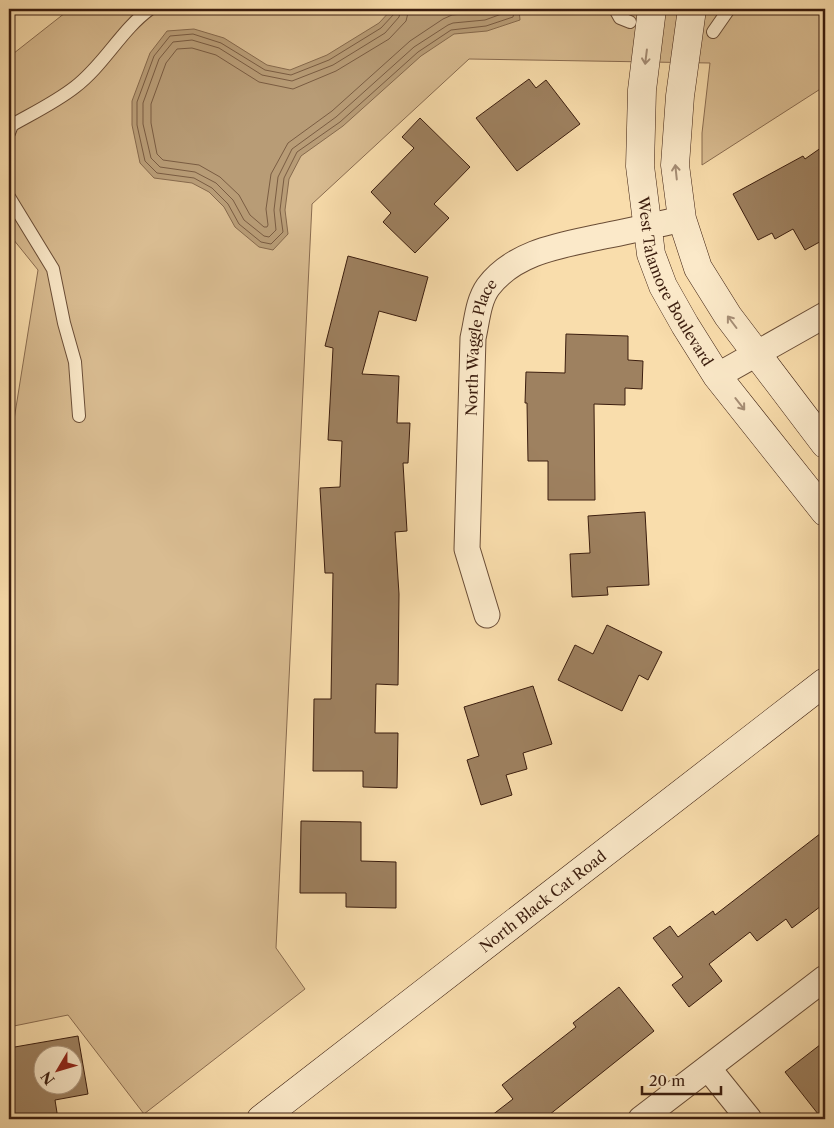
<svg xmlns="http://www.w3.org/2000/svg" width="834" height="1128" viewBox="0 0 834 1128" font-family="'Libre Caslon Text',serif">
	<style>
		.green { fill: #d9bc91; stroke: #8a6c50 }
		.water { fill: #b89c76; stroke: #86694c }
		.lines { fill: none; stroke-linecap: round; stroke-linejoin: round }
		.shore { stroke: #7a5c42; stroke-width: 1 }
		.building { fill: #9e8160; stroke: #3b1d0e; fill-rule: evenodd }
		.lane-casing { stroke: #6a4d36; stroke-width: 14 }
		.street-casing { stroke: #6a4d36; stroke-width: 27 }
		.secondary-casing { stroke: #3b1d0e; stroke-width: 29 }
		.lane { stroke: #fbe9c9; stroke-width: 12 }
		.street { stroke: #fbe9c9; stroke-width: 25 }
		.secondary { stroke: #fbe9c9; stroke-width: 28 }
		.oneway { stroke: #a58d75 }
		.labels { text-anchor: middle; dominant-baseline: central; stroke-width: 4; stroke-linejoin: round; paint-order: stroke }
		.street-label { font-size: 15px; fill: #3b1d0e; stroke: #fbe9c9 }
	</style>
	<rect width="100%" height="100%" fill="#f9ddac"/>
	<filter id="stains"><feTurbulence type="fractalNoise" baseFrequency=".004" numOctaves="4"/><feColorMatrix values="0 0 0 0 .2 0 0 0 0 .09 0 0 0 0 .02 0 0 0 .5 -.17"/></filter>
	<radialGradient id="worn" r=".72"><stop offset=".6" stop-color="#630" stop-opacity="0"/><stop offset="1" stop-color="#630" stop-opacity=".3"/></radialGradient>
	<path class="green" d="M 70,9 L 825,9 L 825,86 L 702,165 L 702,133 L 710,63 L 469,59 L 312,204 L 276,948 L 305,989 L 144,1114 L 68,1015 L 9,1027 L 9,451 L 38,270 L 9,234 L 9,57 Z"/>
	<path class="water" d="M 392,9 L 519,9 L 520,20 L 487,31 L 454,34 L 421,56 L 343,126 L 301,156 L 289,179 L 285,210 L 288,234 L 273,250 L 259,247 L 235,227 L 224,207 L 209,192 L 192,183 L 154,178 L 140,163 L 132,125 L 132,101 L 150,53 L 167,31 L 194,29 L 224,38 L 267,65 L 290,70 L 327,55 L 379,23 Z"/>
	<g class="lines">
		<g class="shore">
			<path d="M 395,9 L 394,14 L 381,28 L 329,60 L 291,75 L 265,70 L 221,43 L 193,34 L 170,36 L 154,56 L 137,102 L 137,125 L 145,161 L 157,173 L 194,178 L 212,188 L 228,204 L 239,224 L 261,242 L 271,244 L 283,232 L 280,210 L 284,178 L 297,152 L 340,122 L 418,52 L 451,30 L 486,26 L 513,17 L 515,9"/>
			<path d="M 401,9 L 399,17 L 385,33 L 333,65 L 292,81 L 262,75 L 219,48 L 192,40 L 173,42 L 159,59 L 143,103 L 143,124 L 151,158 L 160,167 L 195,172 L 216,183 L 233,200 L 244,220 L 264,236 L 269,237 L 276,230 L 274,210 L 278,177 L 292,149 L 336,117 L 414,47 L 448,25 L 453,23 L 485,20 L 507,12 L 508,9"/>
			<path d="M 409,9 L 406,21 L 389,39 L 336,71 L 293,89 L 259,82 L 216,55 L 192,48 L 177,49 L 166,63 L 151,104 L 151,123 L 157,154 L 163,160 L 199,165 L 220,177 L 239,195 L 250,215 L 264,227 L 267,227 L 268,225 L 266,209 L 271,174 L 288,143 L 332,111 L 410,41 L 443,19 L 452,15 L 483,12 L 494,9"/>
		</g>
	</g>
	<g class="building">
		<path d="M 529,79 L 536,88 L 546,80 L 580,124 L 517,171 L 476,118 Z"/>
		<path d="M 420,118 L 470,167 L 434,204 L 449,218 L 415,253 L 383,222 L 391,213 L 371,192 L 414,148 L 402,137 Z"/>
		<path d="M 825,145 L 825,239 L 805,250 L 793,229 L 775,239 L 772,233 L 758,240 L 733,194 L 803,156 L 805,159 Z"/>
		<path d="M 348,256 L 428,277 L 416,321 L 379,311 L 362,374 L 399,376 L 397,423 L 410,423 L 408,463 L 403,463 L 407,531 L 395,532 L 399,594 L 398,685 L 376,684 L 375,733 L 398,733 L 397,788 L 363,787 L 363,771 L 313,771 L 314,699 L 331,699 L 333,573 L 325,573 L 320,488 L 340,487 L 342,441 L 328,440 L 333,348 L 325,346 Z"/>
		<path d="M 566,334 L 628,336 L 628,360 L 643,361 L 642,389 L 625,388 L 625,405 L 594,404 L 595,500 L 548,500 L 548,461 L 528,461 L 527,403 L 525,403 L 526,372 L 565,373 Z"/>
		<path d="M 645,512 L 649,585 L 607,587 L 608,595 L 572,597 L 570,554 L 590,553 L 588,516 Z"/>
		<path d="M 607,625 L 662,652 L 648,680 L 639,675 L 622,711 L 558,680 L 575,645 L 593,654 Z"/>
		<path d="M 533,686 L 552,744 L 523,753 L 527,769 L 506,775 L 512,795 L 481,805 L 467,760 L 479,756 L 464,707 Z"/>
		<path d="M 301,821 L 361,822 L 361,861 L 396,862 L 396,908 L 346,907 L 346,893 L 300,893 Z"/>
		<path d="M 825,830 L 825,903 L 792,928 L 786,919 L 757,941 L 750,932 L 709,964 L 722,981 L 689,1007 L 672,985 L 683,977 L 653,938 L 670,926 L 678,937 L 713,911 L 715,915 Z"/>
		<path d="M 619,987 L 654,1031 L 544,1119 L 487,1119 L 513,1099 L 502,1085 L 576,1027 L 573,1023 Z"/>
		<path d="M 78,1036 L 88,1094 L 55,1100 L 58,1119 L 14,1119 L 9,1088 L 9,1048 ZM 42,1056 L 72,1056 L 72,1086 L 42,1086 Z"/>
		<path d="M 825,1041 L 825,1119 L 822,1119 L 785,1072 Z"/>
	</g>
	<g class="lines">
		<g class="lane-casing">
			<g id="lane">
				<path d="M 615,9 L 620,18 L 630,22"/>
				<path d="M 713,32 L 729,9"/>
				<path d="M 9,133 L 12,125 C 33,113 56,102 75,87 C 104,65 121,30 150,9"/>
				<path d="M 9,197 L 53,269 L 64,323 L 75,362 L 79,416"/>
			</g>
		</g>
		<g class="street-casing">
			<g id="street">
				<path d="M 717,376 L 825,315"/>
				<path id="s1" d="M 487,615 L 467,549 L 473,338 C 477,321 478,301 488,287 C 515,251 563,245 604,236 C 630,231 656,225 682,219"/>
				<path d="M 708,1068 L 749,1119"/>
				<path d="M 641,1119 L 825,978"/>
			</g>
		</g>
		<g class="secondary-casing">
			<g id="secondary">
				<path id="s2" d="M 652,9 L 642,90 L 640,166 L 651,254 L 663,286 L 685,325 L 717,376 L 825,512"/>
				<path d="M 692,9 L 680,96 L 675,165 L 682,219 L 698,268 L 728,316 L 825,444"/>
				<path id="s3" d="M 261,1119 L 825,682"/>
			</g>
		</g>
		<use href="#lane" class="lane"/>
		<use href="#street" class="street"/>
		<use href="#secondary" class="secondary"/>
	</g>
	<defs><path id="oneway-shaft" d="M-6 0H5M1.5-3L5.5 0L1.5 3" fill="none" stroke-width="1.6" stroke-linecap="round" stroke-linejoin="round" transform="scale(1.25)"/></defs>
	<g class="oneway">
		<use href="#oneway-shaft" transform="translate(646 57) rotate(97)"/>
		<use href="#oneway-shaft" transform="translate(676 172) rotate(-96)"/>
		<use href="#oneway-shaft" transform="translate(732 322) rotate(-127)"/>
		<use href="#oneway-shaft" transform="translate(740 404) rotate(52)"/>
	</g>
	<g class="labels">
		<g class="street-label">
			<text stroke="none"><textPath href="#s2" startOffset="280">West Talamore Boulevard</textPath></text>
			<text stroke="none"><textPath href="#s1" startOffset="272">North Waggle Place</textPath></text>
			<text stroke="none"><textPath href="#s3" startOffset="356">North Black Cat Road</textPath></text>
		</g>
	</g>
	<rect width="834" height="1128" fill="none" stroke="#f9ddac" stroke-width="30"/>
	<rect x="10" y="10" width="814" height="1108" fill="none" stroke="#3b1d0e" stroke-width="2.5"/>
	<rect x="15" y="15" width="804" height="1098" fill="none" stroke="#3b1d0e"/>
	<g transform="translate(58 1070) rotate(232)"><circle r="24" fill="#fbe9c9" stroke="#ae977e"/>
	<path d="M0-4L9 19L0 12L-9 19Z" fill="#8f2418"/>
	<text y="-8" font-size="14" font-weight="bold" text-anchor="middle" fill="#3b1d0e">N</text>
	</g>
	<path d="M642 1086v8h79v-8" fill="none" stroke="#3b1d0e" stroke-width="2.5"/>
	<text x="649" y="1086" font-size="15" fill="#3b1d0e" stroke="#fbe9c9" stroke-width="4" paint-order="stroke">20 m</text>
	<rect width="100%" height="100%" filter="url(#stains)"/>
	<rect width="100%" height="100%" fill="url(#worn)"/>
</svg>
